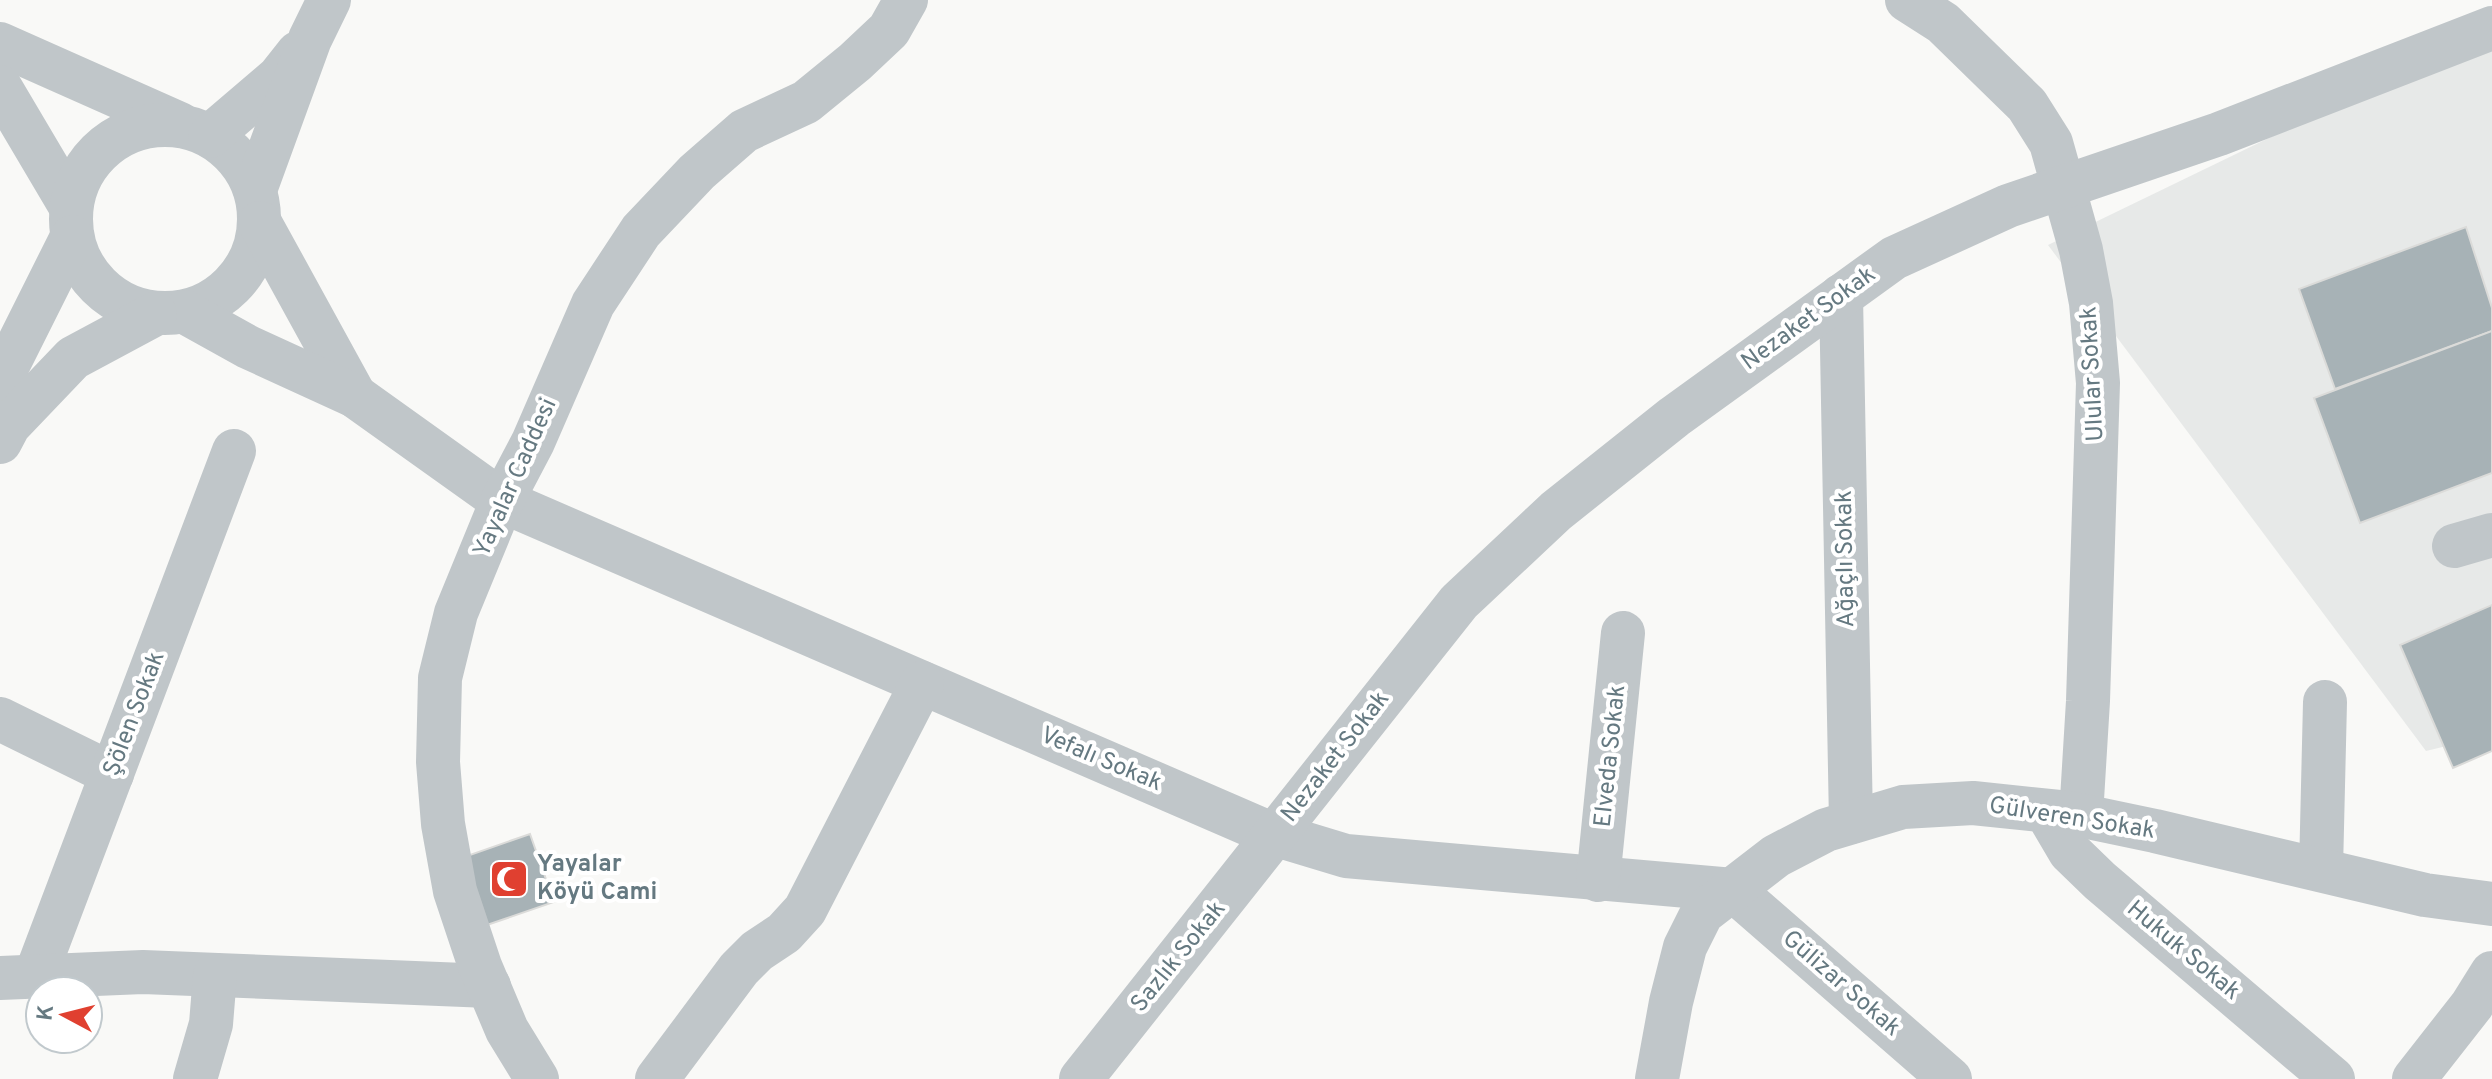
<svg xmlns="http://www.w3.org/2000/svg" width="2492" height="1079" viewBox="0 0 2492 1079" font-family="Overpass,sans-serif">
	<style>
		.built { fill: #e7e9e8 }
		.building { fill: #a7b2b6; stroke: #dbdbd9; stroke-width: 2 }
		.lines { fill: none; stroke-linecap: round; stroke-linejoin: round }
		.minor { stroke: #c0c6c9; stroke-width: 44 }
		.labels { text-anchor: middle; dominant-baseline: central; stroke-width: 8; stroke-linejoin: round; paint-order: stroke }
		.street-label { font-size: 24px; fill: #657981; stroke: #fff }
		.poi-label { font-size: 24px; font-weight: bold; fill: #657981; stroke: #fff; text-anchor: start }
	</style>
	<rect width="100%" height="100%" fill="#f9f9f7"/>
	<path class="built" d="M 2492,30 L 2492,735 L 2426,751 L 2048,245 Z"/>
	<g class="building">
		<path d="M 2466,227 L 2492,308 L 2492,331 L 2335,389 L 2299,289 Z"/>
		<path d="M 2492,331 L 2492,473 L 2360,523 L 2314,398 Z"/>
		<path d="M 2492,605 L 2492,751 L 2453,768 L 2400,645 Z"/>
		<path d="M 530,834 L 554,902 L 487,925 L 464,857 Z"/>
	</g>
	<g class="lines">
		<g class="minor">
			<path d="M 1907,0 L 1943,23 L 2027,105 L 2051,143 L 2081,250 L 2091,303 L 2098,383 L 2088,701 L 2081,816"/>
			<path d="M 0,44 L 180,124"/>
			<path d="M 0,87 L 71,207"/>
			<circle cx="165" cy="219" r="94"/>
			<path d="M 210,136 L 279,77 L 298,53"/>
			<path d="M 255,190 L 310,39 L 329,0"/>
			<path d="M 260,223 L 355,396"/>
			<path d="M 1841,296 L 1851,822"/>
			<path d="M 185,312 L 248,347 L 355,396 L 502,501 L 1267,832 L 1346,856 L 1733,890 L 1950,1079"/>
			<path d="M 0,381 L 72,237"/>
			<path d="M 0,442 L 9,425 L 73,358 L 155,314"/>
			<path d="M 2454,546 L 2492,535"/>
			<path d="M 0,719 L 112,774"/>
			<path d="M 2046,811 L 2070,852 L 2100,881 L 2333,1079"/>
			<path d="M 2321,870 L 2325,702"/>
			<path d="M 1598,880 L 1623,633"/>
			<path d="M 35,977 L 234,451"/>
			<path d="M 0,978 L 143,972 L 489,986"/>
			<path d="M 195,1079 L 211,1024 L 215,975"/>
			<path d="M 537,1079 L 507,1030 L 480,966 L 455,891 L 443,824 L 438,762 L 440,678 L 456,613 L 502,501 L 533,442 L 593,304 L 641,231 L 697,172 L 744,131 L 806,102 L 855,62 L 889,30 L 906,0"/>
			<path d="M 657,1079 L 739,969 L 757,951 L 784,933 L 805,910 L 922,683"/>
			<path d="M 1081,1079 L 1459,602 L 1556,511 L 1674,417 L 1894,258 L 2008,206 L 2219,134 L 2492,28"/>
			<path d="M 1657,1079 L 1671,1002 L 1685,947 L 1702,913 L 1776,856 L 1826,830 L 1903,807 L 1973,803 L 2069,813 L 2155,831 L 2425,895 L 2492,904"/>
			<path d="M 2414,1079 L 2472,1005 L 2492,973"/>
		</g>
	</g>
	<defs>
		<g id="mosque-square" transform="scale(2)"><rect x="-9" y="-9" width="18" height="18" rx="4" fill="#e04030" stroke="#fff"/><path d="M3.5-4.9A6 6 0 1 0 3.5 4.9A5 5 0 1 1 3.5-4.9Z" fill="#fff"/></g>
	</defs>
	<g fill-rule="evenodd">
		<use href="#mosque-square" x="509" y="879"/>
	</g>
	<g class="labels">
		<g class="street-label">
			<text transform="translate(1809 319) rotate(-36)">Nezaket Sokak</text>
			<text transform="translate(2093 374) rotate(-93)">Ulular Sokak</text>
			<text transform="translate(516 478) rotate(-66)">Yayalar Caddesi</text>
			<text transform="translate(1846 559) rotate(-91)">Ağaçlı Sokak</text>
			<text transform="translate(135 714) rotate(-69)">Şölen Sokak</text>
			<text transform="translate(1611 756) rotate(-84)">Elveda Sokak</text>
			<text transform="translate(1336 757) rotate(-52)">Nezaket Sokak</text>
			<text transform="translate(1101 760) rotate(23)">Vefalı Sokak</text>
			<text transform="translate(2072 819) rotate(9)">Gülveren Sokak</text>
			<text transform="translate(2183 951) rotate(40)">Hukuk Sokak</text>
			<text transform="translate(1179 957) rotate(-51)">Sazlık Sokak</text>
			<text transform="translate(1841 984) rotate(41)">Gülizar Sokak</text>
		</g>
		<g class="poi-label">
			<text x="537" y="865">Yayalar<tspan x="537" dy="28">Köyü Cami</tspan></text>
		</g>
	</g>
	<g transform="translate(64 1015) rotate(277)"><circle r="38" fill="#ffffff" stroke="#c1c9cd" stroke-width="2"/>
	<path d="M0-6L14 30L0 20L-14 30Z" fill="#e04030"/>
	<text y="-12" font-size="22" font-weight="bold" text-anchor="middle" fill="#657981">K</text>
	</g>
</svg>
